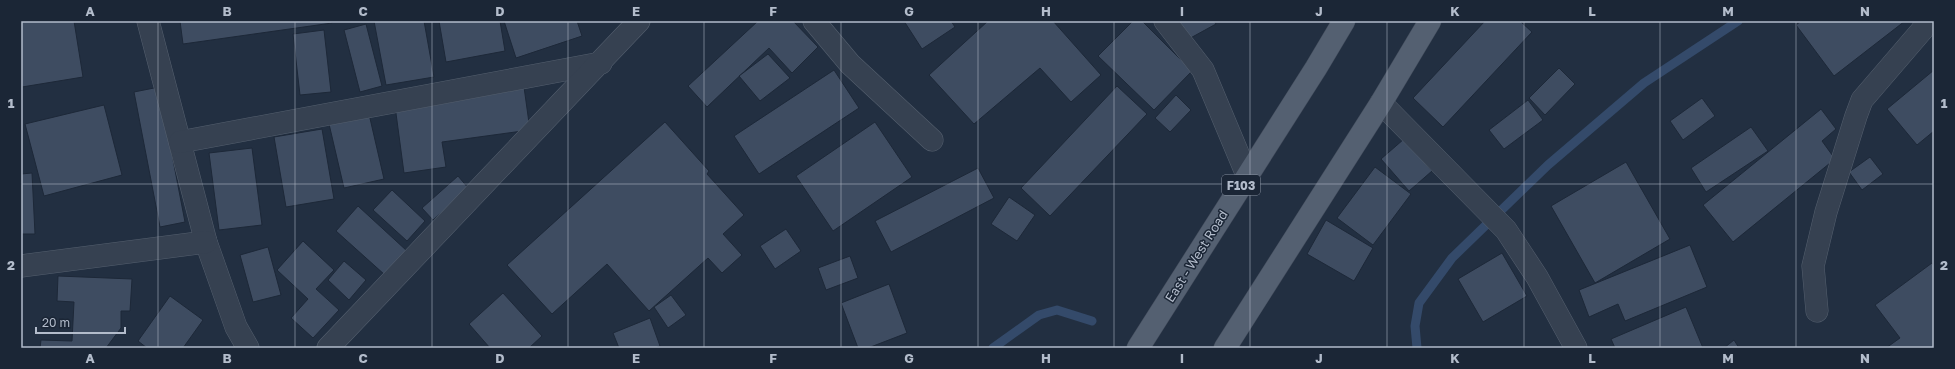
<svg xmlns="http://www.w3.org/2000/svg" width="1955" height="369" viewBox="0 0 1955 369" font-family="'Golos Text',sans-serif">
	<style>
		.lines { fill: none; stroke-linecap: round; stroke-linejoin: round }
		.stream { stroke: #344a6a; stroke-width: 9 }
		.building { fill: #3e4c61; stroke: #1d2838 }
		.minor-casing { stroke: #545f6e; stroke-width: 23 }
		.major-casing { stroke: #404a5a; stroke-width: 23 }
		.minor { stroke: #364151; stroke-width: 22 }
		.major { stroke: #546071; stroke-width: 22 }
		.grid { fill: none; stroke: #b3bccb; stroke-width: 1; stroke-opacity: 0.55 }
		.labels { text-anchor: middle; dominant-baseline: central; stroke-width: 3; stroke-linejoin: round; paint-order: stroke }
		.shield { fill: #1b2636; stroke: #858f9e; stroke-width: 1 }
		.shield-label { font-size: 12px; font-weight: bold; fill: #b3bccb }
		.street-label { font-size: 13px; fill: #b3bccb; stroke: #1b2636 }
		.neatline { fill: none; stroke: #b3bccb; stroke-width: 1.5 }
		.grid-label { font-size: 13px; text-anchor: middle; font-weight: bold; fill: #b3bccb }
	</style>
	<rect width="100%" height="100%" fill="#222f41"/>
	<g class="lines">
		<g class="stream">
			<path d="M 993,348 L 1039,315 L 1057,310 L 1092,321"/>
			<path d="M 1417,348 L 1415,326 L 1419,303 L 1452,258 L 1548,165 L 1644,83 L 1738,21"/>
		</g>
	</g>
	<g class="building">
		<path d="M 21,21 L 74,21 L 83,77 L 22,87 Z"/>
		<path d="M 180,21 L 332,21 L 332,23 L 183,44 Z"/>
		<path d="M 374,21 L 424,21 L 434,77 L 386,85 Z"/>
		<path d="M 439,21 L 500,21 L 505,51 L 446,62 Z"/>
		<path d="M 504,21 L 577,21 L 582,36 L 516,58 Z"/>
		<path d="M 758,21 L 793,21 L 818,47 L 792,73 L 769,48 L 707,107 L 688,86 Z"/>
		<path d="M 904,21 L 951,21 L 955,27 L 922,49 Z"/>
		<path d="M 988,21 L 1053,21 L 1101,75 L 1071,102 L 1040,68 L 974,124 L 929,75 Z"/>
		<path d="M 1133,21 L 1142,21 L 1192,71 L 1154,110 L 1098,56 Z"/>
		<path d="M 1175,21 L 1214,21 L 1216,24 L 1185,41 Z"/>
		<path d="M 1485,21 L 1520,21 L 1532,32 L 1443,127 L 1413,98 Z"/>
		<path d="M 1801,21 L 1905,21 L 1834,76 L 1796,25 Z"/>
		<path d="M 366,24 L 382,86 L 360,92 L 344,30 Z"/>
		<path d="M 324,30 L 331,92 L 300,95 L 293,34 Z"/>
		<path d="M 768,54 L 790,78 L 760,101 L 739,76 Z"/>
		<path d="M 1559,68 L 1575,84 L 1545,115 L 1529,98 Z"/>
		<path d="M 834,70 L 859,108 L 759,174 L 734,136 Z"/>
		<path d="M 1934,70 L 1934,131 L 1917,145 L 1887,109 Z"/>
		<path d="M 1117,86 L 1147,114 L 1050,216 L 1021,188 Z"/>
		<path d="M 159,87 L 185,222 L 160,227 L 134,92 Z"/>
		<path d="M 524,87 L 530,130 L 442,142 L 446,167 L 404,173 L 395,106 Z"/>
		<path d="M 1176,95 L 1191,110 L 1170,132 L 1155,118 Z"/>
		<path d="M 1702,98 L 1715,116 L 1683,140 L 1670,121 Z"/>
		<path d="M 1528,100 L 1543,120 L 1504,149 L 1489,130 Z"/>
		<path d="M 104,105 L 122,175 L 44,196 L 25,124 Z"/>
		<path d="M 1821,109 L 1836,129 L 1822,141 L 1835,159 L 1733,242 L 1703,205 Z"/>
		<path d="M 369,114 L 384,179 L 344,188 L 329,124 Z"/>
		<path d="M 665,122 L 709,171 L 707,174 L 744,215 L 723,234 L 742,255 L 722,273 L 708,258 L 649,311 L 607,264 L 552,314 L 507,265 Z"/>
		<path d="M 875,122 L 912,177 L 833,231 L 796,176 Z"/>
		<path d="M 1751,127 L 1768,151 L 1706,192 L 1691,168 Z"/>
		<path d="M 322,129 L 334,199 L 286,207 L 274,137 Z"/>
		<path d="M 1404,139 L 1432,171 L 1409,191 L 1381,159 Z"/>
		<path d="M 252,148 L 262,225 L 219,230 L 209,153 Z"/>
		<path d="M 1870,157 L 1883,174 L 1862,190 L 1849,172 Z"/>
		<path d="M 1626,162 L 1670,239 L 1595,283 L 1551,206 Z"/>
		<path d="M 1375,167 L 1411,194 L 1373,245 L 1337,218 Z"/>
		<path d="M 978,168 L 994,198 L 891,252 L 875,221 Z"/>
		<path d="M 32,173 L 35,234 L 21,234 L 21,174 Z"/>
		<path d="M 458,176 L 469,189 L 433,220 L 422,208 Z"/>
		<path d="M 392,190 L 425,221 L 407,241 L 373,210 Z"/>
		<path d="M 1009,197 L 1035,215 L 1017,241 L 991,224 Z"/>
		<path d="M 358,206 L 407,251 L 385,275 L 336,231 Z"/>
		<path d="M 1326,220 L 1373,248 L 1354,281 L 1307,254 Z"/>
		<path d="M 786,229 L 801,251 L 775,269 L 760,246 Z"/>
		<path d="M 303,241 L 334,270 L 316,289 L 339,310 L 313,338 L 291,318 L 308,299 L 277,270 Z"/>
		<path d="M 1690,245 L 1707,287 L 1625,321 L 1618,304 L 1589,317 L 1579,290 Z"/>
		<path d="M 268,247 L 281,295 L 253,302 L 240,255 Z"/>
		<path d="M 1502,253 L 1527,296 L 1483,322 L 1458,279 Z"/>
		<path d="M 850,256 L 858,278 L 826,290 L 818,268 Z"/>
		<path d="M 344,261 L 366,280 L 349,300 L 328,280 Z"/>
		<path d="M 1932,263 L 1934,266 L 1934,348 L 1886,348 L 1900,338 L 1875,305 Z"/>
		<path d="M 58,276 L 132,279 L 130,311 L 121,311 L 121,328 L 106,348 L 40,348 L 41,340 L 72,341 L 74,302 L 57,301 Z"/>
		<path d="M 889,284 L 907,333 L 868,348 L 858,348 L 841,303 Z"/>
		<path d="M 503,293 L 542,336 L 529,348 L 490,348 L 469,324 Z"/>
		<path d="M 671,295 L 686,315 L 668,328 L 654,307 Z"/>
		<path d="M 170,296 L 203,320 L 183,348 L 147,348 L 138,341 Z"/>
		<path d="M 1686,307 L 1703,348 L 1615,348 L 1611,339 Z"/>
		<path d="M 650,318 L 660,346 L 655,348 L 619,348 L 613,333 Z"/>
		<path d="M 1734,340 L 1739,348 L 1724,348 Z"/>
	</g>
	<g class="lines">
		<g class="minor-casing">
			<g id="minor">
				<path d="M 148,21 L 206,242 L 236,327 L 248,348"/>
				<path d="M 814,21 L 850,64 L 932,140"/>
				<path d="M 1165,21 L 1203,70 L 1247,175"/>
				<path d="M 1381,103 L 1506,230 L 1537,277 L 1576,348"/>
				<path d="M 180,142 L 601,63"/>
				<path d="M 21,266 L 206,242"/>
				<path d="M 1817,311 L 1813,266 L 1826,212 L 1856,116 L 1862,100 L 1923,29 L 1925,21"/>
				<path d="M 328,348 L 639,21"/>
			</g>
		</g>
		<g class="major-casing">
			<g id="major">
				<path d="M 1138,348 L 1316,68 L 1344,21"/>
				<path d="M 1225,348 L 1381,103 L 1430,21"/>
			</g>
		</g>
		<use href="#minor" class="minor"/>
		<use href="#major" class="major"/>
	</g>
	<path class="grid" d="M 158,21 L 158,348M 295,21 L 295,348M 432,21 L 432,348M 568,21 L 568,348M 704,21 L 704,348M 841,21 L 841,348M 978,21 L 978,348M 1114,21 L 1114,348M 1250,21 L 1250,348M 1387,21 L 1387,348M 1524,21 L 1524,348M 1660,21 L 1660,348M 1796,21 L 1796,348M 21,184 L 1934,184"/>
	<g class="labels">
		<rect class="shield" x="1222" y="175" width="38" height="20" rx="3"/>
		<g class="shield-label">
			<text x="1241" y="185">F103</text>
		</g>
		<g class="street-label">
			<text transform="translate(1196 256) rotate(-58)">East - West Road</text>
		</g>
	</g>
	<rect width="1955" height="369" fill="none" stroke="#1b2636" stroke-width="44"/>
	<path d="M36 327v6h89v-6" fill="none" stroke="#b3bccb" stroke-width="2"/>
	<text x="42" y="327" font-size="12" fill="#b3bccb" stroke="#1b2636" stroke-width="3" paint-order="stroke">20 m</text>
	<rect x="22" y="22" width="1911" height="325" class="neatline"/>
	<g class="grid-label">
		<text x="90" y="16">A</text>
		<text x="227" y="16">B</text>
		<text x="363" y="16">C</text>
		<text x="500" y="16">D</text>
		<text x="636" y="16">E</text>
		<text x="773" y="16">F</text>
		<text x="909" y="16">G</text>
		<text x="1046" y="16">H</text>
		<text x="1182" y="16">I</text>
		<text x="1319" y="16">J</text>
		<text x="1455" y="16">K</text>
		<text x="1592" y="16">L</text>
		<text x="1728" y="16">M</text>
		<text x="1865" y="16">N</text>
		<text x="11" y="108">1</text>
		<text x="1944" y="108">1</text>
		<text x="11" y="270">2</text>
		<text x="1944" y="270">2</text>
		<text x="90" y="363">A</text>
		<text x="227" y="363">B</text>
		<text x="363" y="363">C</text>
		<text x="500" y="363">D</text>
		<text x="636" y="363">E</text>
		<text x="773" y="363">F</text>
		<text x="909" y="363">G</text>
		<text x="1046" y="363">H</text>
		<text x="1182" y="363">I</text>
		<text x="1319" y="363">J</text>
		<text x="1455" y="363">K</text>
		<text x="1592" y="363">L</text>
		<text x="1728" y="363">M</text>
		<text x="1865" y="363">N</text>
	</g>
</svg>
